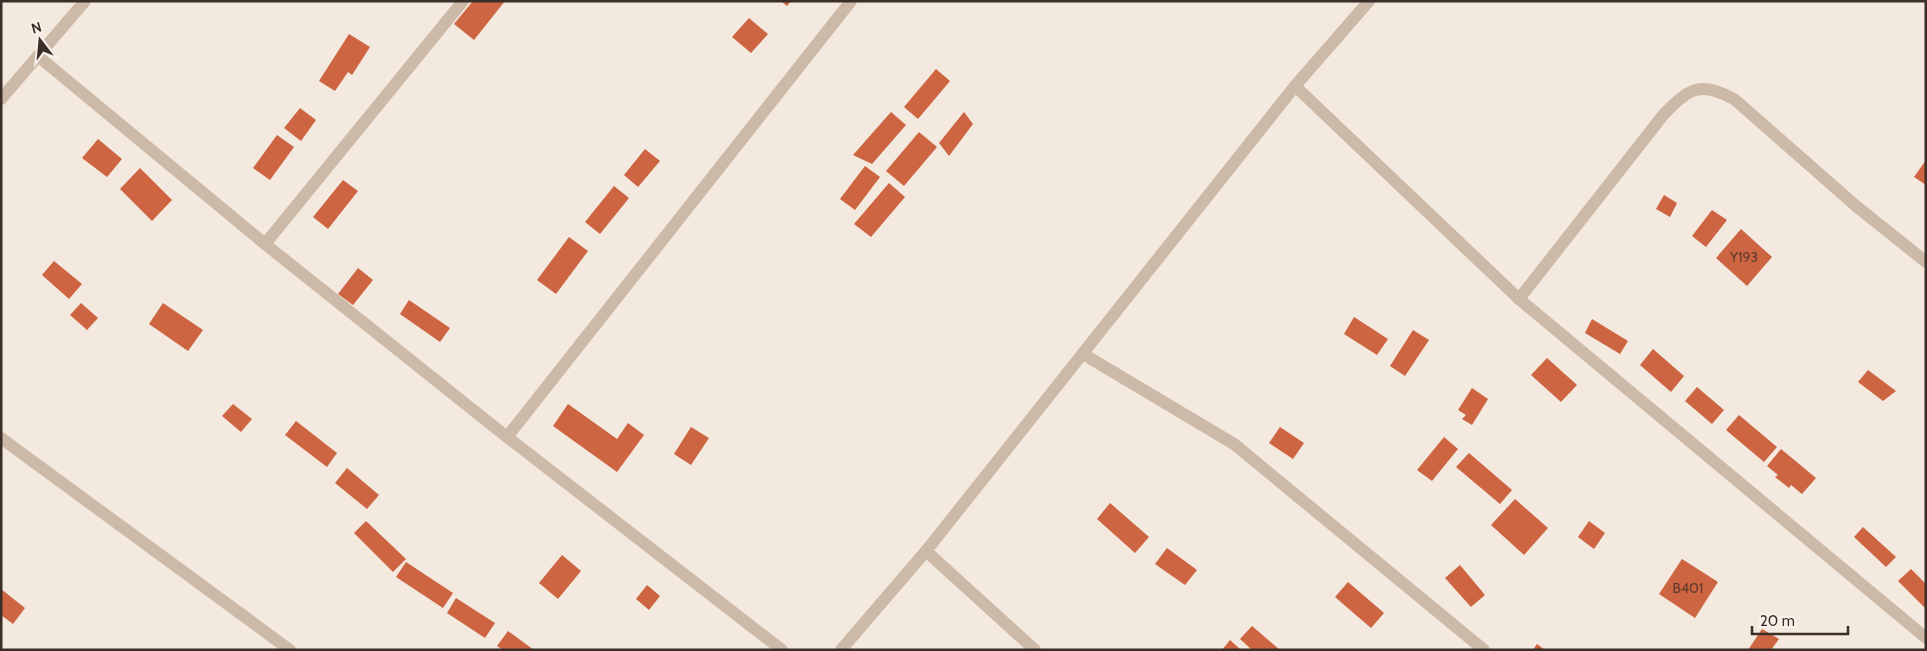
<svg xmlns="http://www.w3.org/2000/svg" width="1927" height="651" viewBox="0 0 1927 651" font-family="Cabin,sans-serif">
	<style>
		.building { fill: #cd6442 }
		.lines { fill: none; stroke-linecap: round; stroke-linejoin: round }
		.minor { stroke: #cdb9a8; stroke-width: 12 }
		.tertiary { stroke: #cdb9a8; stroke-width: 12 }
		.labels { text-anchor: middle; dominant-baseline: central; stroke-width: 4.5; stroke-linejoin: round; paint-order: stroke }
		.number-label { font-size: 14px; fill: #5f3c2f }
	</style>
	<rect width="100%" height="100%" fill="#f4e9de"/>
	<g class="building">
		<path d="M 473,1 L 505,1 L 474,40 L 454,24 Z"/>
		<path d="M 781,1 L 791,1 L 787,6 Z"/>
		<path d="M 749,18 L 768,34 L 751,53 L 732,37 Z"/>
		<path d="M 349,34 L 370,47 L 352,75 L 348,72 L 335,91 L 319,81 Z"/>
		<path d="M 936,69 L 950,81 L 918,119 L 904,107 Z"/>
		<path d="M 300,108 L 316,120 L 301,141 L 284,128 Z"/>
		<path d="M 891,112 L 906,125 L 872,164 L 853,155 Z"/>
		<path d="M 964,112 L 973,124 L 949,156 L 939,143 Z"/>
		<path d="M 919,132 L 937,147 L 904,186 L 886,171 Z"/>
		<path d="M 277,135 L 294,147 L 270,180 L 253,168 Z"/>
		<path d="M 98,139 L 122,159 L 107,177 L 82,158 Z"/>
		<path d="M 645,149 L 660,161 L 638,187 L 624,175 Z"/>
		<path d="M 1926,160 L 1926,185 L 1914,177 Z"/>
		<path d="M 865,166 L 880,177 L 855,210 L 840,199 Z"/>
		<path d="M 140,168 L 172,200 L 152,221 L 120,189 Z"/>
		<path d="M 343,180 L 358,191 L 328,229 L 313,217 Z"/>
		<path d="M 889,183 L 905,197 L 871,237 L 854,224 Z"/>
		<path d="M 614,186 L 629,198 L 600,234 L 585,222 Z"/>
		<path d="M 1664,195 L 1677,203 L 1670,217 L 1656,209 Z"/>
		<path d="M 1712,210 L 1727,220 L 1706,247 L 1692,236 Z"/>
		<path d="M 1741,229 L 1772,257 L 1747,286 L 1716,258 Z"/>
		<path d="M 569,237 L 588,251 L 556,294 L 537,280 Z"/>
		<path d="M 54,261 L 82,284 L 69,299 L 42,275 Z"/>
		<path d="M 358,268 L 373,280 L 353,305 L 338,294 Z"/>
		<path d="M 409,300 L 450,328 L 440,342 L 400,314 Z"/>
		<path d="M 81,303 L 98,318 L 87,330 L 70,315 Z"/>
		<path d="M 163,303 L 203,330 L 188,351 L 149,324 Z"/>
		<path d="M 1354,317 L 1388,339 L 1377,355 L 1344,334 Z"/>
		<path d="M 1592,319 L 1628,341 L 1620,354 L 1585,333 Z"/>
		<path d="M 1413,330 L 1429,340 L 1405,376 L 1390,366 Z"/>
		<path d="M 1653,349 L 1684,376 L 1671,392 L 1640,365 Z"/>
		<path d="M 1547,358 L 1577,385 L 1561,402 L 1531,375 Z"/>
		<path d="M 1868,370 L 1896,391 L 1883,401 L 1858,382 Z"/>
		<path d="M 1697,387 L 1724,410 L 1712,424 L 1685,401 Z"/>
		<path d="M 1472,388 L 1488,399 L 1472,425 L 1462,419 L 1466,415 L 1458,410 Z"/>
		<path d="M 233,404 L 252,419 L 241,432 L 222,416 Z"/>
		<path d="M 568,404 L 617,439 L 628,423 L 644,435 L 617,472 L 553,426 Z"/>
		<path d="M 1739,415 L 1777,447 L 1764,462 L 1726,430 Z"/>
		<path d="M 296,421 L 337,453 L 327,467 L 285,435 Z"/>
		<path d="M 691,427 L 709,438 L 691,465 L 674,454 Z"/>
		<path d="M 1280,427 L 1304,443 L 1293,459 L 1269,443 Z"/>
		<path d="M 1444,437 L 1458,449 L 1432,481 L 1417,470 Z"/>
		<path d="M 1781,449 L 1816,478 L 1802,494 L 1791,485 L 1789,488 L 1775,477 L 1778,475 L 1767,466 Z"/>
		<path d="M 1469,453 L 1512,490 L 1500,504 L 1456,467 Z"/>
		<path d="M 347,468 L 379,495 L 367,509 L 335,483 Z"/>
		<path d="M 1515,499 L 1548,528 L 1524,555 L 1491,525 Z"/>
		<path d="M 1110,503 L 1149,537 L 1135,553 L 1097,519 Z"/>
		<path d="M 366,521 L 406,559 L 393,572 L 354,533 Z"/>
		<path d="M 1589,521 L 1605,533 L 1594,549 L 1578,537 Z"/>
		<path d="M 1863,527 L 1896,557 L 1886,567 L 1854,537 Z"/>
		<path d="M 1167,548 L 1197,570 L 1185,585 L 1155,564 Z"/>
		<path d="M 562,555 L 581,571 L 558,599 L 539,583 Z"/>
		<path d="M 1682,559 L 1718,582 L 1695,618 L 1659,594 Z"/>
		<path d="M 406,562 L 453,593 L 443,608 L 396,577 Z"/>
		<path d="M 1460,565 L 1485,595 L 1471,607 L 1445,578 Z"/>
		<path d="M 1911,569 L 1926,584 L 1926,609 L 1898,581 Z"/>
		<path d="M 1348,582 L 1384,613 L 1371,628 L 1335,597 Z"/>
		<path d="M 647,585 L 660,596 L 649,610 L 636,599 Z"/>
		<path d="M 1,589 L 25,608 L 13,624 L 1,615 Z"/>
		<path d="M 456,598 L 495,623 L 485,638 L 447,613 Z"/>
		<path d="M 1252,626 L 1280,650 L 1252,650 L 1240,639 Z"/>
		<path d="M 1762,629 L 1779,639 L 1771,650 L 1748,650 Z"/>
		<path d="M 508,631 L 534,650 L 503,650 L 497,646 Z"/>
		<path d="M 1230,640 L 1241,650 L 1222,650 Z"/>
		<path d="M 1537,644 L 1545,650 L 1533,650 Z"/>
	</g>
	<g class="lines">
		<g class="minor">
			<path d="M 39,57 L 265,244 L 507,437 L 782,650"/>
			<path d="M 1295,86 L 1519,299 L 1926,638"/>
			<path d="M 1,99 L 85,1"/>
			<path d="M 265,244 L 463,1"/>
			<path d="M 1519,299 L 1664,114 C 1690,88 1699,81 1734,99 L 1856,206 L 1926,262"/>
			<path d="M 1083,354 L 1234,444 L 1484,650"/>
			<path d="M 507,437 L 851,1"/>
			<path d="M 1,438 L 290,650"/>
			<path d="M 926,551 L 1035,650"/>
		</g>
		<path class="tertiary" d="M 841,650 L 926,551 L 1295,86 L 1369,1"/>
	</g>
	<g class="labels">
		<g class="number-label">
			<text x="1744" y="257">Y193</text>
			<text x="1688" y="588">B401</text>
		</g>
	</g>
	<rect width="1927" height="651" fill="none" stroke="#3a2e29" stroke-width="5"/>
	<g transform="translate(40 40) rotate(344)" stroke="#fbf3eb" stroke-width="4" paint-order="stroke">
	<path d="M0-4L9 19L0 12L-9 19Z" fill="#3a2e29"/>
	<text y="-8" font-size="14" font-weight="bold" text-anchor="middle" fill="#3a2e29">N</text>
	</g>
	<path d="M1752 626v8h96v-8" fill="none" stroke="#3a2e29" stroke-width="2.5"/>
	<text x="1760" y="626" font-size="15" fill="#3a2e29" stroke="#fbf3eb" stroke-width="4" paint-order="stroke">20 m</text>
</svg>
